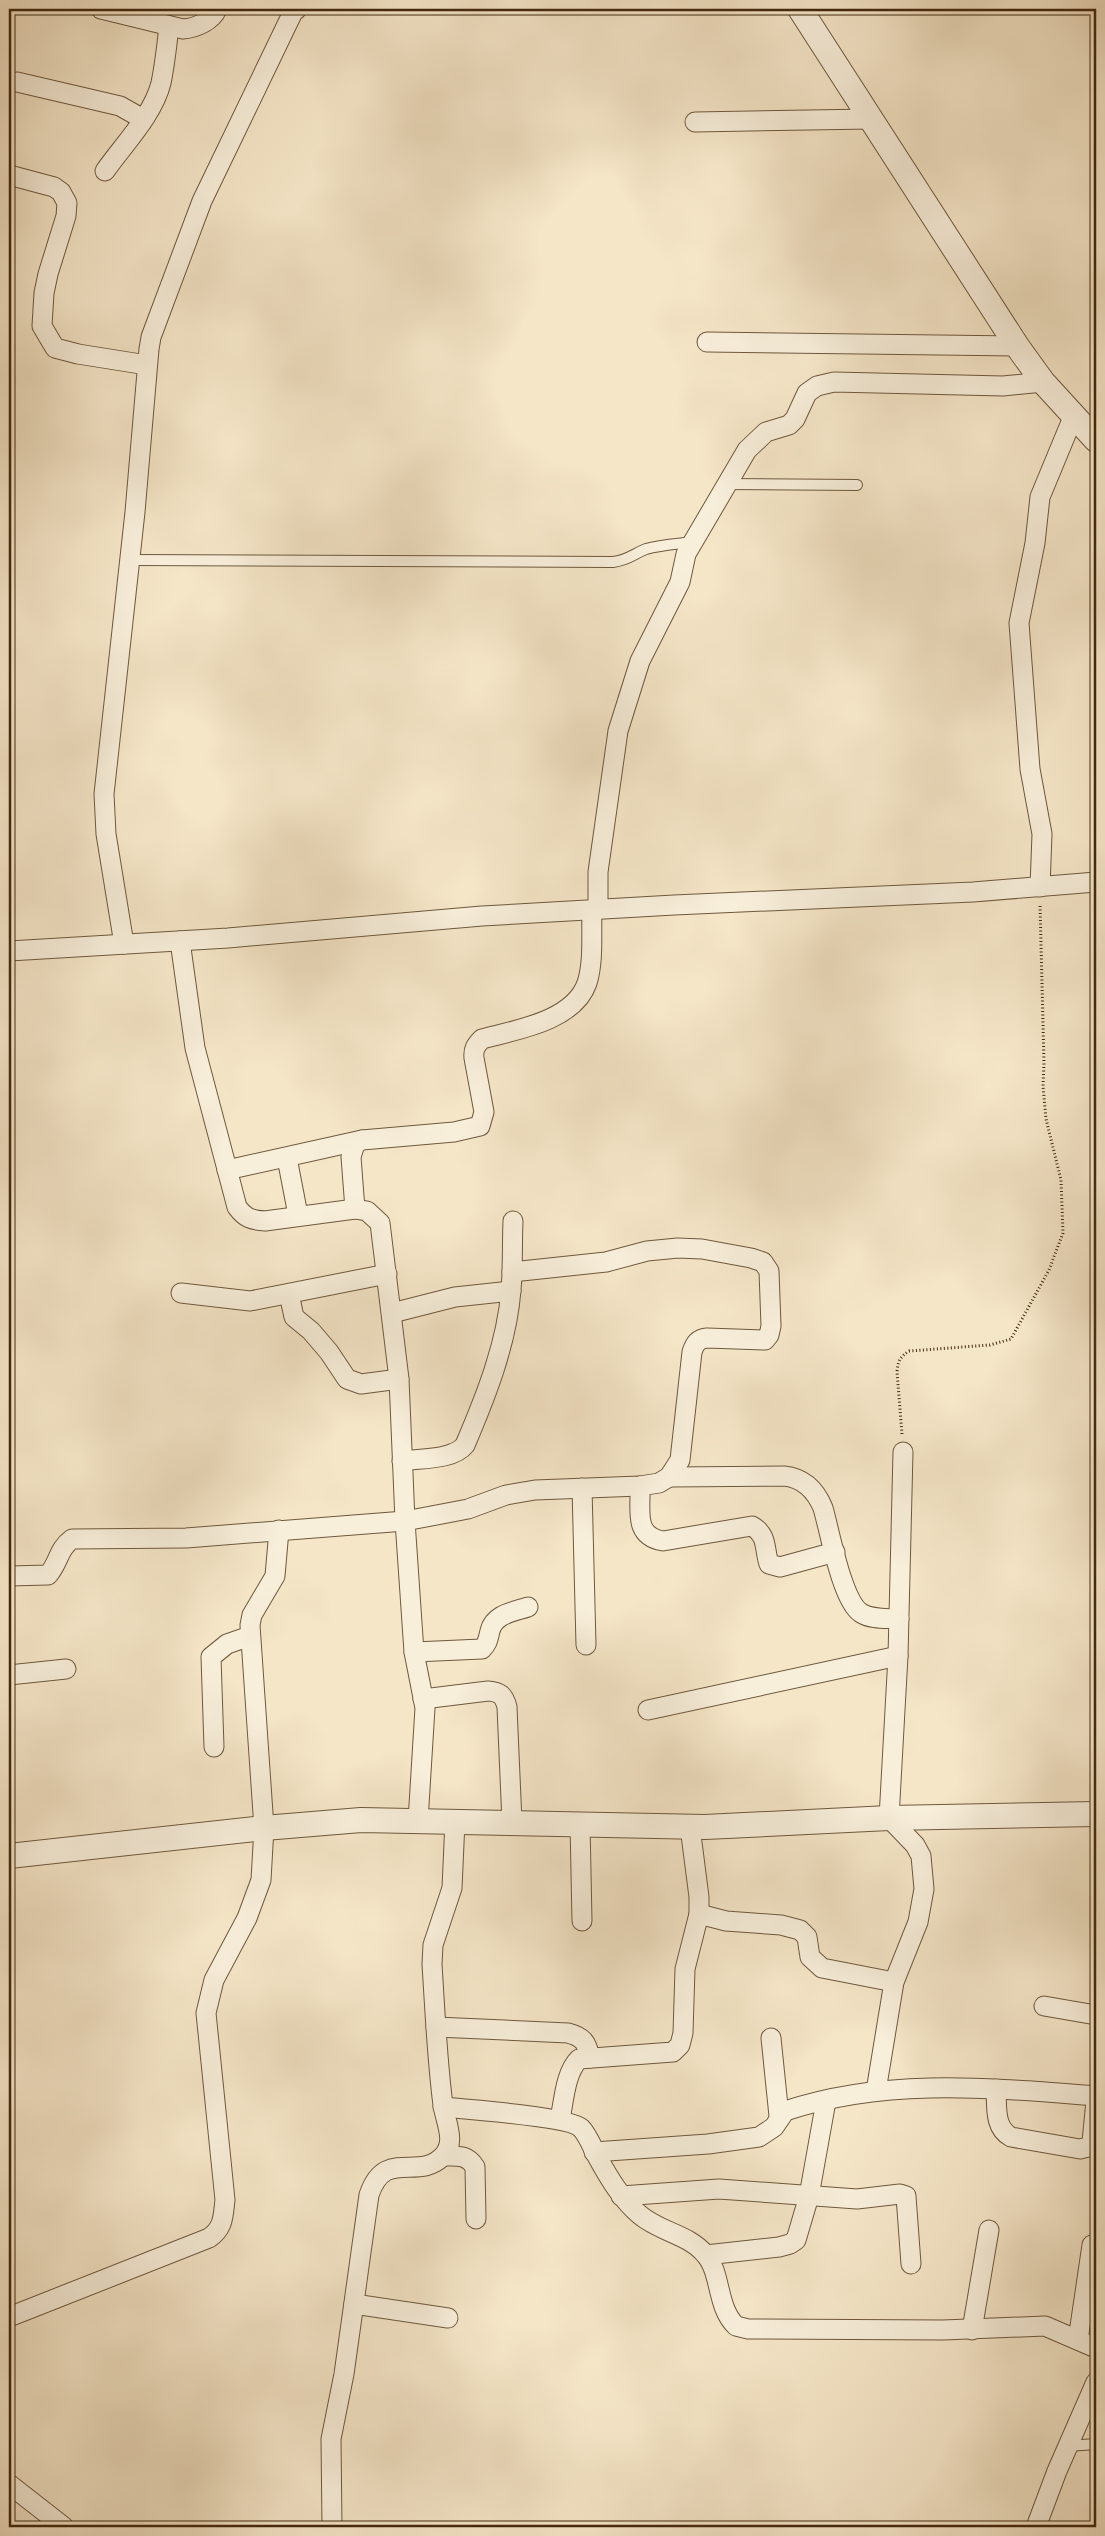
<svg xmlns="http://www.w3.org/2000/svg" width="1105" height="2536" viewBox="0 0 1105 2536" font-family="'Gentium Book Plus',serif">
	<style>
		.lines { fill: none; stroke-linecap: round; stroke-linejoin: round }
		.service-casing { stroke: #6f583d; stroke-width: 12 }
		.minor-casing { stroke: #6f583d; stroke-width: 21 }
		.tertiary-casing { stroke: #6f583d; stroke-width: 26 }
		.path { stroke: #42280f; stroke-width: 3; stroke-dasharray: 1 2.5; stroke-linecap: butt }
		.service { stroke: #f8efdb; stroke-width: 10 }
		.minor { stroke: #f8efdb; stroke-width: 19 }
		.tertiary { stroke: #f8efdb; stroke-width: 24 }
	</style>
	<rect width="100%" height="100%" fill="#f5e6c8"/>
	<filter id="stains"><feTurbulence type="fractalNoise" baseFrequency=".004" numOctaves="4"/><feColorMatrix values="0 0 0 0 .2 0 0 0 0 .09 0 0 0 0 .02 0 0 0 .5 -.17"/></filter>
	<radialGradient id="worn" r=".72"><stop offset=".6" stop-color="#630" stop-opacity="0"/><stop offset="1" stop-color="#630" stop-opacity=".3"/></radialGradient>
	<g class="lines">
		<g class="service-casing">
			<g id="service">
				<path d="M 726,484 L 857,485"/>
				<path d="M 129,560 L 613,562 C 629,560 633,554 646,549 C 660,545 677,544 693,542"/>
				<path d="M 1068,2446 L 1096,2444"/>
			</g>
		</g>
		<g class="minor-casing">
			<g id="minor">
				<path d="M 101,9 L 183,29 C 196,28 212,21 217,9"/>
				<path d="M 17,82 L 120,106 L 143,119"/>
				<path d="M 695,122 L 871,119"/>
				<path d="M 105,171 C 124,144 153,115 161,83 C 165,64 167,44 169,26"/>
				<path d="M 9,175 L 54,187 L 61,192 L 67,203 L 66,216 L 48,274 L 44,293 L 42,326 L 55,348 L 78,354 L 147,365"/>
				<path d="M 707,342 L 1017,346"/>
				<path d="M 1040,887 L 1042,834 L 1030,769 L 1019,623 L 1035,543 L 1040,497 L 1074,415"/>
				<path d="M 598,909 L 598,872 L 618,731 L 640,661 L 680,582 L 686,554 L 747,450 L 766,432 L 789,425 L 795,419 L 807,393 L 817,386 L 834,382 L 1003,386 L 1043,382"/>
				<path d="M 180,941 L 195,1048 L 237,1207 C 245,1218 251,1220 265,1221 L 355,1209 L 367,1211 L 380,1223 L 399,1379 L 405,1521 L 414,1652 L 425,1708 L 418,1821"/>
				<path d="M 124,944 L 106,834 L 104,794 L 135,512 L 149,349 L 151,337 L 202,201 L 293,12 L 297,9"/>
				<path d="M 9,951 L 228,938 L 482,916 L 674,905 L 973,892 L 1096,882"/>
				<path d="M 287,1158 L 298,1215"/>
				<path d="M 227,1170 L 362,1140"/>
				<path d="M 355,1209 L 351,1157 L 355,1144 L 362,1140 L 454,1132 L 480,1126 L 484,1112 L 474,1058 C 473,1049 476,1045 482,1039 C 516,1030 574,1021 587,983 C 594,961 591,933 592,910"/>
				<path d="M 181,1293 L 250,1301 L 387,1274"/>
				<path d="M 289,1294 L 294,1317 L 311,1331 L 329,1352 L 347,1379 L 361,1384 L 399,1379"/>
				<path d="M 392,1313 L 455,1297 L 511,1291"/>
				<path d="M 402,1461 C 421,1458 453,1460 465,1445 C 486,1396 507,1343 511,1290 C 513,1267 512,1244 513,1221"/>
				<path d="M 669,1477 L 784,1476 C 804,1478 816,1491 823,1508 C 830,1532 842,1601 861,1613 C 872,1620 887,1618 899,1619"/>
				<path d="M 640,1486 C 641,1510 633,1536 663,1541 L 752,1526 C 768,1535 764,1549 769,1564 L 780,1567 L 835,1552"/>
				<path d="M 582,1488 L 586,1645"/>
				<path d="M 9,1576 L 48,1575 C 59,1563 58,1549 72,1539 L 186,1538 L 405,1521 L 468,1509 L 506,1495 L 535,1490 L 640,1486 L 659,1483 L 669,1477 L 680,1460 L 692,1352 C 695,1343 698,1339 707,1338 L 765,1340 L 769,1335 L 771,1326 L 769,1271 L 763,1262 L 751,1258 L 702,1249 L 678,1248 L 647,1251 L 606,1262 L 512,1272"/>
				<path d="M 414,1652 L 482,1649 C 488,1643 488,1639 490,1631 C 494,1614 513,1612 528,1607"/>
				<path d="M 9,1675 L 66,1669"/>
				<path d="M 423,1699 L 488,1691 C 500,1692 504,1695 507,1707 L 512,1822"/>
				<path d="M 648,1710 L 898,1656"/>
				<path d="M 214,1747 L 211,1657 L 227,1644 L 250,1636"/>
				<path d="M 580,1824 L 582,1921"/>
				<path d="M 699,1914 L 726,1921 L 781,1925 L 800,1930 L 807,1937 L 810,1957 L 822,1968 L 894,1982"/>
				<path d="M 1044,2006 L 1096,2015"/>
				<path d="M 436,2027 L 568,2033 C 583,2037 587,2042 590,2058"/>
				<path d="M 771,2038 L 779,2116"/>
				<path d="M 996,2089 C 997,2107 994,2128 1011,2137 L 1080,2149 L 1088,2147 L 1092,2142 L 1096,2101"/>
				<path d="M 876,2091 L 894,1982 L 918,1922 L 924,1889 L 921,1856 L 915,1845 L 889,1818 L 898,1656 L 903,1452"/>
				<path d="M 443,2107 C 465,2109 570,2117 581,2128 C 588,2135 593,2149 598,2158 C 609,2178 622,2200 640,2215 C 660,2232 688,2234 705,2254 C 722,2273 716,2307 736,2326 L 748,2329 L 943,2330 L 1045,2326 L 1096,2348"/>
				<path d="M 560,2119 C 564,2101 565,2073 579,2059 L 673,2052 L 680,2045 L 683,2033 L 685,1969 L 699,1914 L 699,1897 L 690,1827"/>
				<path d="M 594,2152 L 708,2144 L 759,2137 L 774,2127 L 785,2111 C 886,2077 992,2088 1096,2096"/>
				<path d="M 444,2156 C 457,2156 467,2154 475,2167 L 476,2219"/>
				<path d="M 621,2196 L 719,2189 L 857,2199 L 900,2194 L 906,2196 L 911,2264"/>
				<path d="M 706,2255 L 779,2247 L 790,2244 L 796,2240 L 809,2196 L 826,2101"/>
				<path d="M 354,2304 L 448,2318"/>
				<path d="M 9,2317 L 209,2238 C 224,2228 223,2216 225,2200 L 206,2013 L 214,1980 L 247,1918 L 261,1880 L 264,1828 L 250,1625 L 252,1615 L 275,1576 L 279,1530"/>
				<path d="M 972,2330 L 989,2230"/>
				<path d="M 1078,2340 L 1092,2245"/>
				<path d="M 9,2484 L 64,2527"/>
				<path d="M 332,2527 L 331,2439 L 344,2374 L 369,2195 C 385,2147 418,2182 443,2156 C 457,2142 445,2121 443,2105 C 437,2059 435,2011 432,1964 L 433,1945 L 452,1888 L 455,1821"/>
				<path d="M 1036,2527 L 1057,2471 L 1096,2382"/>
			</g>
		</g>
		<g class="tertiary-casing">
			<g id="tertiary">
				<path d="M 800,9 L 1017,346 L 1043,382 L 1096,440"/>
				<path d="M 9,1856 L 264,1828 L 361,1820 L 705,1827 L 889,1818 L 1096,1814"/>
			</g>
		</g>
		<path class="path" d="M 902,1434 L 897,1372 C 898,1361 900,1357 909,1351 L 990,1345 L 1011,1339 L 1049,1270 L 1063,1233 L 1061,1180 L 1046,1119 L 1043,1086 L 1044,1063 L 1040,904"/>
		<use href="#service" class="service"/>
		<use href="#minor" class="minor"/>
		<use href="#tertiary" class="tertiary"/>
	</g>
	<rect width="1105" height="2536" fill="none" stroke="#f5e6c8" stroke-width="30"/>
	<rect x="10" y="10" width="1085" height="2516" fill="none" stroke="#42280f" stroke-width="2.5"/>
	<rect x="15" y="15" width="1075" height="2506" fill="none" stroke="#42280f"/>
	<rect width="100%" height="100%" filter="url(#stains)"/>
	<rect width="100%" height="100%" fill="url(#worn)"/>
</svg>
